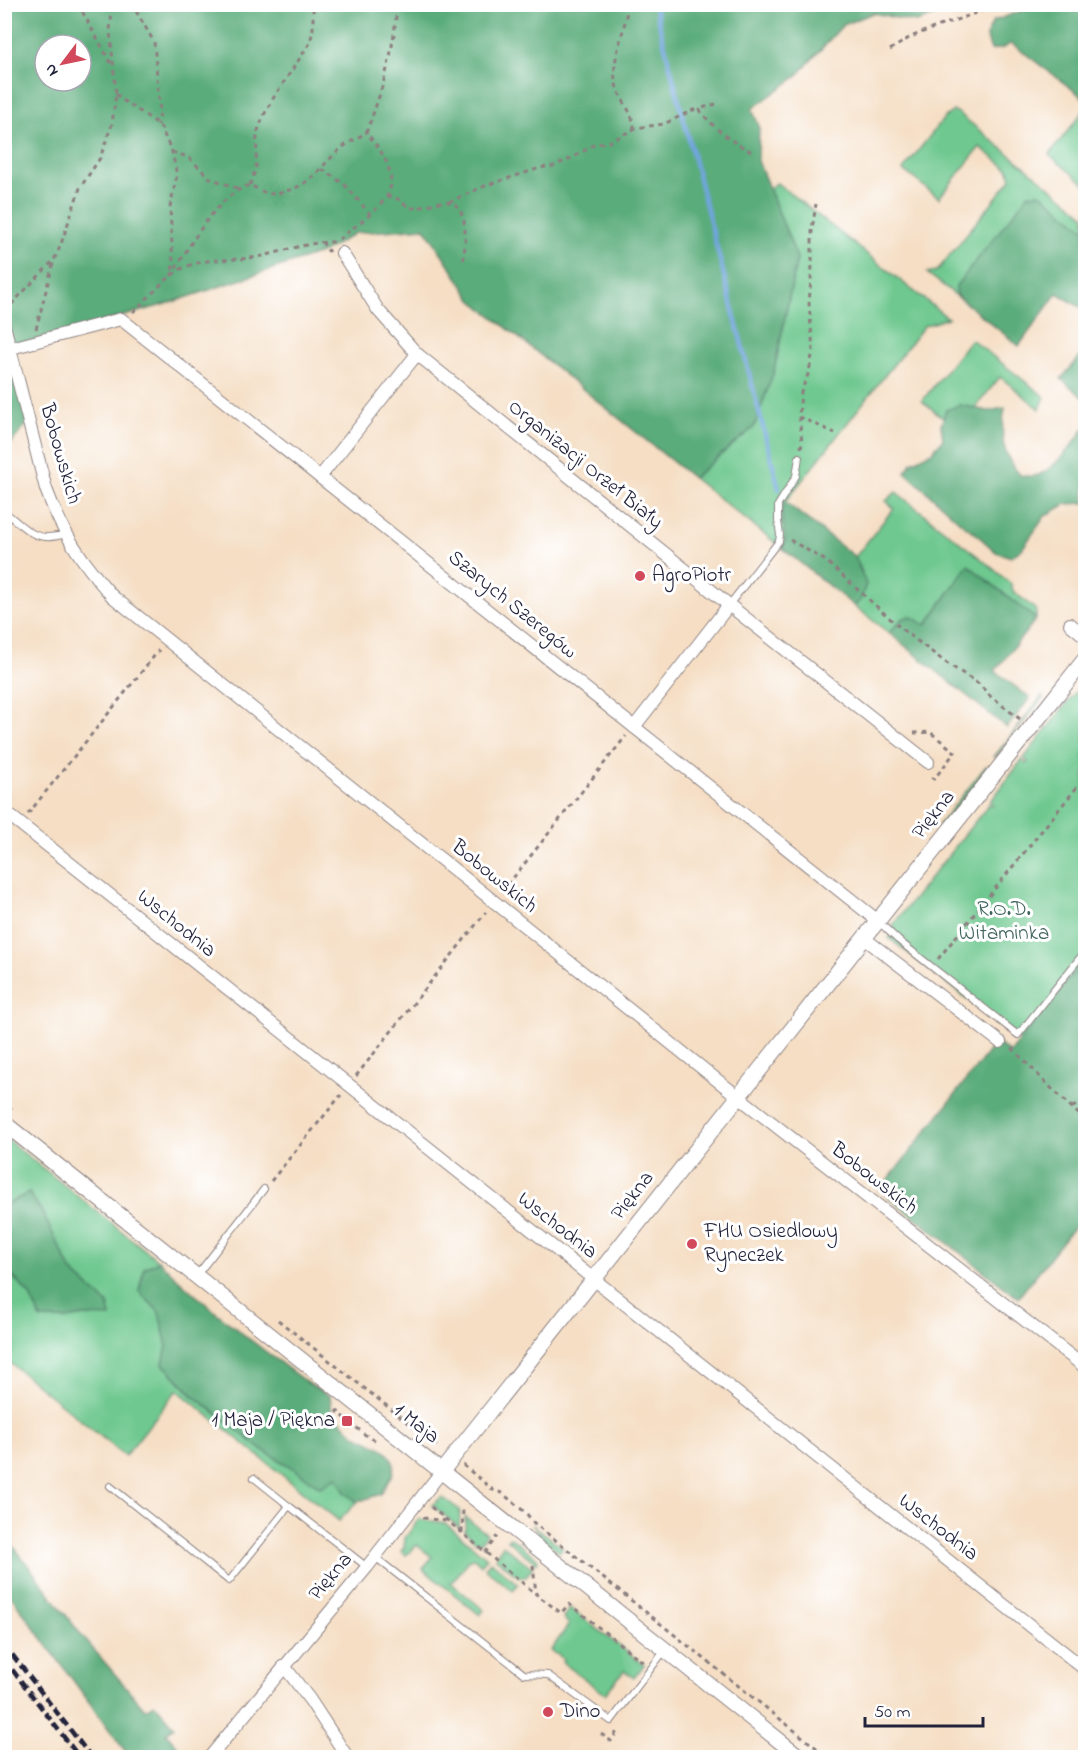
<svg xmlns="http://www.w3.org/2000/svg" width="1090" height="1762" viewBox="0 0 1090 1762" font-family="'Indie Flower',sans-serif">
	<style>
		.green { fill: #6ec88f; stroke: #487565; stroke-width: 1.5 }
		.forest { fill: #5aac7a; stroke: #3e675a; stroke-width: 1.5; fill-rule: evenodd }
		.lines { fill: none; stroke-linecap: round; stroke-linejoin: round }
		.stream { stroke: #71a5de; stroke-width: 4.5 }
		.service-casing { stroke: #8c8080; stroke-width: 8 }
		.minor-casing { stroke: #8c8080; stroke-width: 14 }
		.tertiary-casing { stroke: #8c8080; stroke-width: 17 }
		.path { stroke: #8c8080; stroke-width: 3; stroke-dasharray: 4.5 4.5; stroke-linecap: butt }
		.service { stroke: #fff; stroke-width: 6 }
		.minor { stroke: #fff; stroke-width: 12 }
		.tertiary { stroke: #fff; stroke-width: 15 }
		.rail { stroke: #22223b; stroke-width: 4.5; stroke-dasharray: 9 4.5; stroke-linecap: butt }
		.poi-dot { fill: #d1495b; stroke: #fff; stroke-width: 2 }
		.labels { text-anchor: middle; dominant-baseline: central; stroke-width: 6; stroke-linejoin: round; paint-order: stroke }
		.street-label { font-size: 21px; fill: #22223b; stroke: #fff }
		.poi-label { font-size: 21px; fill: #22223b; stroke: #fff; text-anchor: start }
		.park-label { font-size: 21px; fill: #40645d; stroke: #fff }
	</style>
	<rect width="100%" height="100%" fill="#fff"/>
	<filter id="ink" filterUnits="userSpaceOnUse"><feTurbulence type="fractalNoise" baseFrequency=".0167" numOctaves="2"/><feDisplacementMap in="SourceGraphic" scale="12" xChannelSelector="R" yChannelSelector="G"/><feConvolveMatrix kernelMatrix="1 2 1 2 8 2 1 2 1" color-interpolation-filters="sRGB"/></filter>
	<filter id="wash" filterUnits="userSpaceOnUse"><feTurbulence type="fractalNoise" baseFrequency=".008" numOctaves="4" result="noise"/><feDisplacementMap in="SourceGraphic" scale="24" xChannelSelector="R" yChannelSelector="G"/><feGaussianBlur stdDeviation="1.35" result="paint"/><feColorMatrix in="noise" values="0 0 0 0 0 0 0 0 0 0 0 0 0 0 0 0 0 1.4 0 .05"/><feComposite in="paint" operator="in"/></filter>
	<g filter="url(#wash)">
		<rect width="100%" height="100%" fill="#f5dec4"/>
		<g class="green">
			<path d="M 1085,109 L 1085,184 L 1049,155 Z"/>
			<path d="M 953,111 L 957,112 L 1085,215 L 1085,230 L 1040,193 L 956,286 L 957,296 L 927,273 L 937,271 L 1011,179 L 1009,170 L 980,147 L 939,198 L 903,170 L 944,118 Z"/>
			<path d="M 777,183 L 948,318 L 924,326 L 785,502 C 784,506 783,509 782,513 C 781,525 790,535 782,548 L 693,478 L 754,427 L 774,371 L 797,259 L 769,188 Z"/>
			<path d="M 971,339 L 1045,397 L 1040,409 L 1000,377 L 975,408 L 960,405 L 946,410 L 943,418 L 922,401 Z"/>
			<path d="M 896,492 L 984,561 L 1011,584 L 1013,591 L 1036,610 L 1036,619 L 968,565 L 926,625 L 902,619 L 889,633 L 854,606 L 861,600 L 862,572 L 855,557 L 894,508 L 886,501 Z"/>
			<path d="M 1085,680 L 1085,959 L 1021,1041 L 889,938 L 895,929 L 892,926 L 989,804 L 992,806 L 994,805 L 990,802 L 1022,760 L 1026,764 L 1028,762 L 1024,758 Z"/>
			<path d="M 1042,696 L 1043,698 L 996,757 L 994,757 Z"/>
			<path d="M 986,766 L 987,769 L 942,826 L 939,825 Z"/>
			<path d="M 4,1137 L 159,1261 L 144,1268 L 139,1291 L 159,1312 L 167,1346 L 163,1364 L 192,1395 L 262,1450 L 293,1468 L 320,1487 L 337,1477 L 345,1492 L 357,1502 L 339,1521 L 177,1390 L 125,1456 L 5,1359 L 5,1268 L 29,1294 L 41,1319 L 66,1319 L 84,1316 L 111,1316 L 108,1304 L 72,1272 L 42,1212 L 29,1193 L 5,1205 Z"/>
			<path d="M 442,1497 L 460,1510 L 459,1528 L 432,1505 Z"/>
			<path d="M 465,1517 L 487,1534 L 482,1541 L 476,1542 L 465,1532 Z"/>
			<path d="M 419,1519 L 445,1523 L 487,1558 L 481,1565 L 474,1558 L 470,1559 L 453,1581 L 450,1582 L 484,1610 L 480,1615 L 423,1569 L 432,1557 L 417,1545 L 410,1552 L 406,1555 L 401,1551 L 404,1548 L 405,1538 Z"/>
			<path d="M 532,1524 L 563,1548 L 559,1552 L 543,1539 Z"/>
			<path d="M 510,1537 L 537,1558 L 538,1561 L 536,1563 L 507,1540 Z"/>
			<path d="M 503,1545 L 533,1568 L 525,1577 L 519,1577 L 496,1558 L 496,1555 Z"/>
			<path d="M 491,1561 L 518,1584 L 513,1591 L 485,1568 Z"/>
			<path d="M 570,1608 L 644,1665 L 634,1678 L 624,1671 L 605,1694 L 562,1662 L 563,1659 L 551,1650 L 569,1624 L 563,1618 Z"/>
		</g>
		<g class="forest">
			<path d="M 1041,4 L 1072,5 L 1085,15 L 1085,99 L 1011,43 L 1004,48 L 991,50 L 986,36 L 993,21 Z"/>
			<path d="M 5,5 L 969,5 L 916,22 L 873,13 L 843,25 L 796,77 L 752,109 L 759,126 L 758,161 L 797,258 L 774,371 L 754,427 L 693,478 L 472,300 L 425,228 L 355,233 L 324,252 L 170,303 L 11,348 L 30,420 L 5,451 ZM 45,45 L 81,45 L 81,81 L 45,81 Z"/>
			<path d="M 1040,193 L 1085,230 L 1085,310 L 1057,293 L 1019,346 L 957,296 L 956,286 L 1029,194 Z"/>
			<path d="M 1085,351 L 1085,399 L 1061,379 Z"/>
			<path d="M 960,405 L 988,411 L 1005,408 C 1000,435 1001,454 1020,475 C 1025,476 1031,477 1035,476 C 1052,472 1075,443 1084,428 L 1085,429 L 1085,503 L 1066,504 L 1045,516 L 1022,549 L 1011,557 L 996,552 L 975,533 L 961,523 L 905,472 L 912,462 L 932,452 L 943,439 L 941,425 L 946,410 Z"/>
			<path d="M 785,502 L 855,557 L 866,584 L 861,600 L 854,606 L 782,548 C 790,536 781,525 782,513 C 782,509 784,506 785,502 Z"/>
			<path d="M 968,565 L 1036,619 L 995,671 L 1030,698 L 1007,728 L 889,633 L 902,619 L 910,616 L 926,625 Z"/>
			<path d="M 1085,959 L 1085,1213 L 1018,1298 L 880,1190 L 996,1042 L 1010,1053 Z"/>
			<path d="M 29,1193 L 42,1212 L 72,1272 L 108,1304 L 111,1317 L 84,1316 L 66,1319 L 41,1319 L 29,1294 L 5,1268 L 5,1205 Z"/>
			<path d="M 159,1261 C 192,1294 228,1323 265,1351 C 286,1367 306,1384 330,1396 L 332,1412 L 354,1434 L 382,1448 L 390,1456 L 394,1464 L 393,1473 L 381,1494 L 357,1502 L 345,1492 L 337,1477 L 320,1487 L 293,1468 L 262,1450 L 192,1394 L 163,1364 L 167,1346 L 159,1312 L 139,1291 L 144,1268 Z"/>
			<path d="M 5,1535 L 82,1636 L 145,1709 L 155,1704 L 174,1726 L 166,1733 L 187,1757 L 133,1757 L 125,1751 L 5,1588 Z"/>
		</g>
		<g class="lines">
			<path class="stream" d="M 654,4 L 779,489"/>
		</g>
	</g>
	<g filter="url(#ink)">
		<g class="lines">
			<g class="service-casing">
				<g id="service">
					<path d="M 4,511 C 26,529 36,544 65,534"/>
					<path d="M 729,605 L 779,541 L 780,535 L 778,521 L 778,505 L 796,476 L 799,457"/>
					<path d="M 879,922 L 898,940 L 1018,1035 L 1086,950"/>
					<path d="M 197,1275 L 264,1189"/>
					<path d="M 254,1478 L 289,1506"/>
					<path d="M 110,1486 L 229,1581 L 289,1506 L 367,1567"/>
					<path d="M 375,1557 L 524,1674 L 548,1675 L 611,1721 L 665,1650"/>
				</g>
			</g>
			<g class="minor-casing">
				<g id="minor">
					<path d="M 342,253 L 378,310 L 417,354 L 729,605 L 928,762"/>
					<path d="M 4,325 L 46,489 C 62,532 81,561 112,596 L 717,1080 L 1086,1368"/>
					<path d="M 11,348 L 121,319 L 878,921"/>
					<path d="M 320,477 L 417,354"/>
					<path d="M 1070,624 L 1086,637"/>
					<path d="M 634,727 L 729,605"/>
					<path d="M 4,811 L 1086,1670"/>
					<path d="M 864,938 L 1000,1042"/>
					<path d="M 284,1666 L 310,1700 L 348,1758"/>
					<path d="M 209,1758 L 367,1567 L 442,1471"/>
				</g>
			</g>
			<g class="tertiary-casing">
				<g id="tertiary">
					<path d="M 4,1123 L 801,1758"/>
					<path d="M 442,1471 L 1086,658"/>
				</g>
			</g>
			<g class="path">
				<path d="M 78,4 L 112,65"/>
				<path d="M 627,4 C 627,30 612,54 615,80 C 618,98 634,112 634,129"/>
				<path d="M 136,11 L 154,42 L 160,112 L 158,125"/>
				<path d="M 890,50 L 909,38 L 920,33 L 1001,4"/>
				<path d="M 116,94 L 125,102 L 153,120 L 161,128 L 172,152 L 177,175 L 170,207 L 173,264 L 172,272"/>
				<path d="M 716,104 L 699,109 C 712,127 735,145 755,153"/>
				<path d="M 172,152 L 188,157 L 210,178 L 239,189"/>
				<path d="M 322,169 L 344,184 L 370,214"/>
				<path d="M 250,185 L 256,168 L 257,133 L 264,115 L 274,97 L 310,43 L 313,30 L 313,4"/>
				<path d="M 387,197 C 399,194 404,209 416,208 C 425,207 434,202 444,202 C 470,200 466,244 463,261"/>
				<path d="M 449,202 L 487,185 L 540,168 L 554,166 L 574,157 L 595,144 L 609,142 L 636,128 L 664,124 L 693,110 L 699,109"/>
				<path d="M 339,239 C 354,227 372,215 385,199 C 401,179 381,148 366,133"/>
				<path d="M 322,242 L 329,252"/>
				<path d="M 171,276 C 189,248 216,195 250,185 C 256,188 262,192 267,193 C 274,195 280,193 286,191 C 310,185 318,170 335,154 C 344,145 355,139 366,133 C 383,88 394,53 397,4"/>
				<path d="M 5,311 L 52,262"/>
				<path d="M 133,312 C 150,297 165,277 185,267 C 208,257 234,261 258,257 C 283,252 309,241 335,242"/>
				<path d="M 36,329 L 54,260 L 60,247 L 80,188 L 100,158 L 112,124 L 116,94 L 110,30 L 113,4"/>
				<path d="M 799,417 L 835,433"/>
				<path d="M 801,448 L 802,442 L 799,417 L 801,392 L 809,372 L 813,350 L 809,304 L 812,266 L 812,230 L 816,204"/>
				<path d="M 790,540 L 826,561 L 903,630 L 945,662 L 979,684 L 990,696 L 1020,719"/>
				<path d="M 914,733 L 930,732 L 955,752 L 934,779 L 928,775"/>
				<path d="M 28,814 L 159,650"/>
				<path d="M 502,892 L 626,736"/>
				<path d="M 938,959 L 1086,776"/>
				<path d="M 1012,1048 L 1048,1085 L 1086,1121"/>
				<path d="M 356,1076 L 486,912"/>
				<path d="M 4,1103 L 12,1109"/>
				<path d="M 1072,1107 L 1082,1103 L 1086,1100"/>
				<path d="M 271,1181 L 341,1095"/>
				<path d="M 278,1320 L 440,1448"/>
				<path d="M 336,1410 L 364,1434 L 378,1442"/>
				<path d="M 463,1465 L 493,1490 L 502,1493 L 526,1513 L 534,1523 L 829,1758"/>
				<path d="M 431,1507 L 536,1594"/>
				<path d="M 423,1518 L 446,1521"/>
				<path d="M 462,1533 L 463,1509"/>
				<path d="M 485,1553 L 497,1536"/>
				<path d="M 533,1565 L 536,1594 L 561,1613 L 569,1604 L 643,1662"/>
				<path d="M 601,1734 L 611,1741 L 618,1730"/>
			</g>
			<use href="#service" class="service"/>
			<use href="#minor" class="minor"/>
			<use href="#tertiary" class="tertiary"/>
			<g class="rail">
				<path d="M 4,1644 L 92,1758"/>
				<path d="M 4,1659 L 80,1758"/>
			</g>
		</g>
	</g>
	<g class="poi-dot">
		<circle cx="640" cy="576" r="6"/>
		<circle cx="692" cy="1244" r="6"/>
		<rect x="341" y="1415" width="12" height="12" rx="3"/>
		<circle cx="548" cy="1712" r="6"/>
	</g>
	<g class="labels">
		<g class="street-label">
			<text transform="translate(60 454) rotate(74)">Bobowskich</text>
			<text transform="translate(585 465) rotate(39)">Organizacji Orzeł Biały</text>
			<text transform="translate(512 605) rotate(39)">Szarych Szeregów</text>
			<text transform="translate(934 815) rotate(-52)">Piękna</text>
			<text transform="translate(494 877) rotate(39)">Bobowskich</text>
			<text transform="translate(176 924) rotate(39)">Wschodnia</text>
			<text transform="translate(874 1179) rotate(38)">Bobowskich</text>
			<text transform="translate(633 1196) rotate(-52)">Piękna</text>
			<text transform="translate(557 1226) rotate(38)">Wschodnia</text>
			<text transform="translate(416 1424) rotate(38)">1 Maja</text>
			<text transform="translate(938 1528) rotate(38)">Wschodnia</text>
			<text transform="translate(331 1577) rotate(-50)">Piękna</text>
		</g>
		<g class="poi-label">
			<text x="652" y="576">AgroPiotr</text>
			<text x="704" y="1232">FHU Osiedlowy<tspan x="704" dy="24">Ryneczek</tspan></text>
			<text x="335" y="1421" text-anchor="end">1 Maja / Piękna</text>
			<text x="560" y="1712">Dino</text>
		</g>
		<g class="park-label">
			<text x="1004" y="910">R.O.D.<tspan x="1004" dy="24">Witaminka</tspan></text>
		</g>
	</g>
	<rect width="1090" height="1762" fill="none" stroke="#fff" stroke-width="24"/>
	<g transform="translate(63 63) rotate(238)"><circle r="28" fill="#ffffff" stroke="#a7a7b1" stroke-width="1.5"/>
	<path d="M0-4.5L10 22L0 15L-10 22Z" fill="#d1495b"/>
	<text y="-9" font-size="16" font-weight="bold" text-anchor="middle" fill="#22223b">N</text>
	</g>
	<path d="M865 1717v9h118v-9" fill="none" stroke="#22223b" stroke-width="3"/>
	<text x="874" y="1717" font-size="18" fill="#22223b" stroke="#ffffff" stroke-width="4.5" paint-order="stroke">50 m</text>
</svg>
